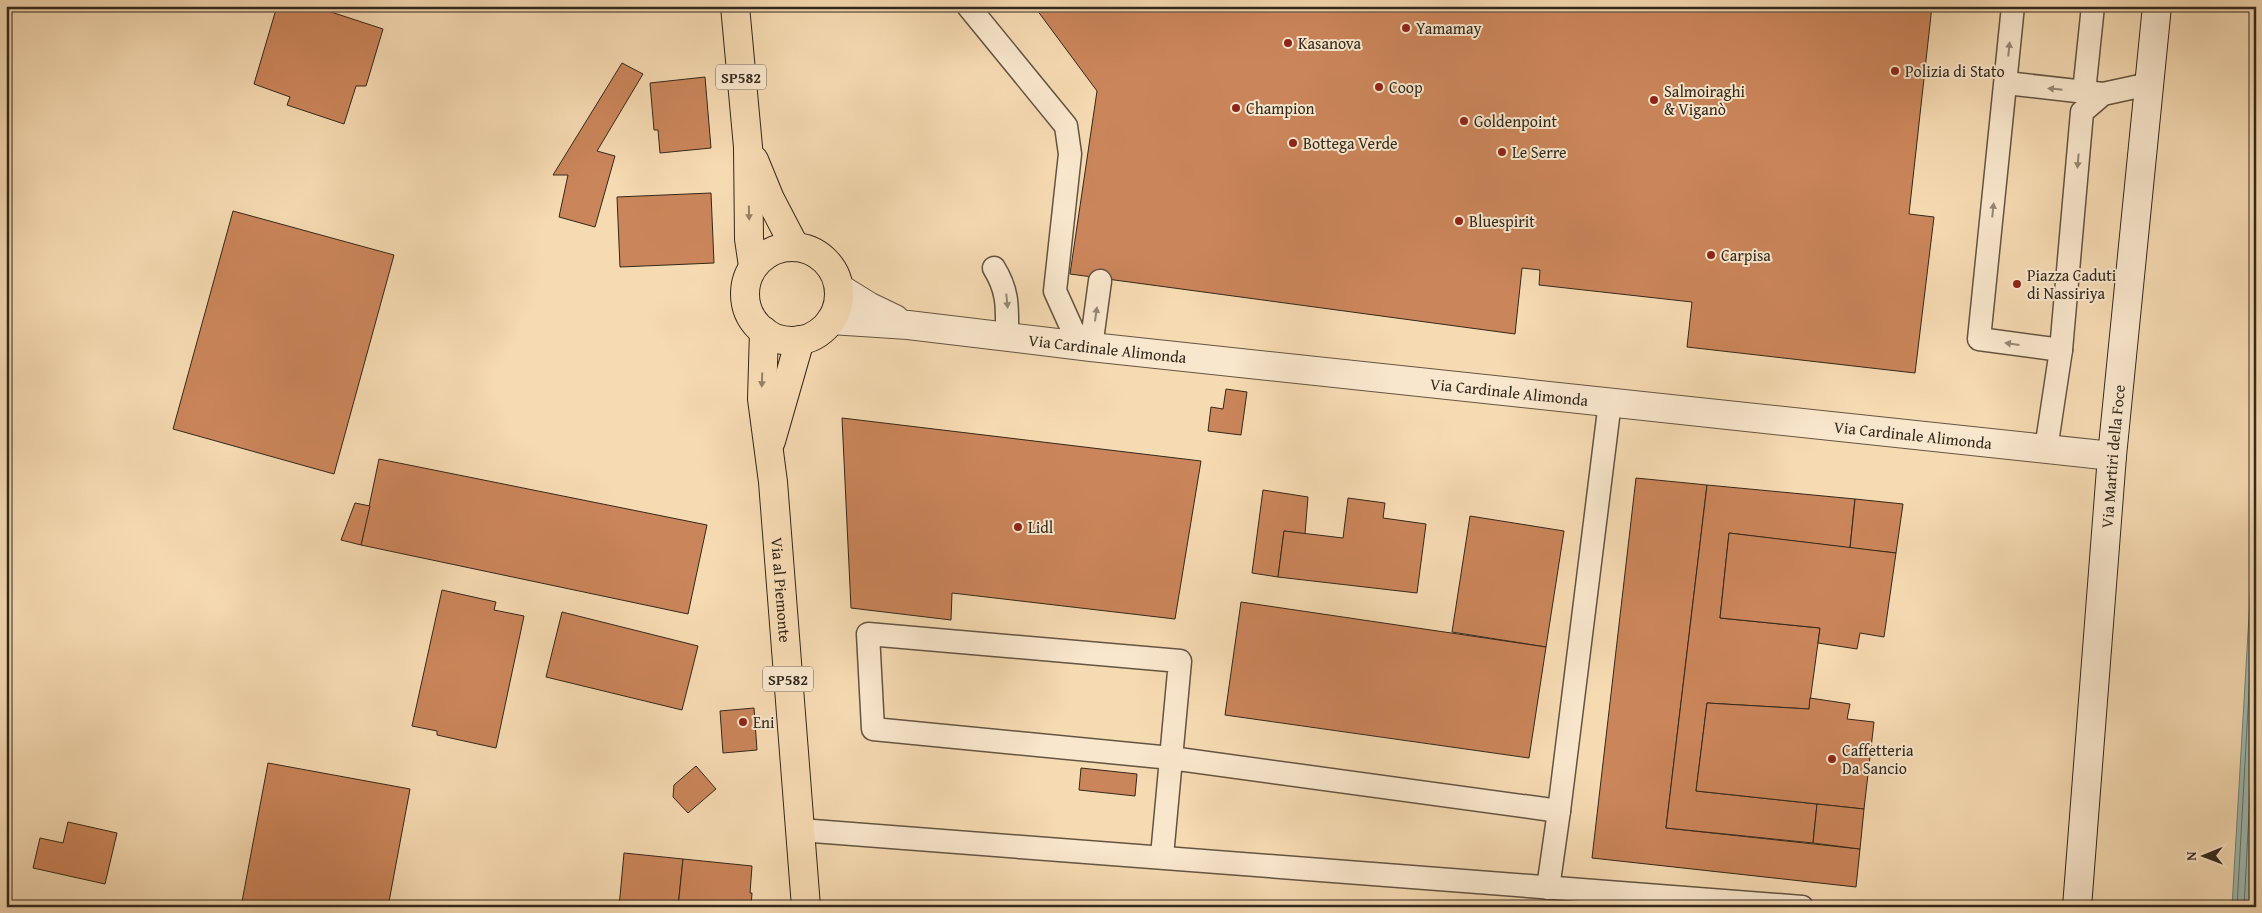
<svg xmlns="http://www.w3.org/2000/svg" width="2262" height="913" viewBox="0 0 2262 913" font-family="'Gentium Book Plus',serif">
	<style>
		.water { fill: #9dbab0; stroke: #728075 }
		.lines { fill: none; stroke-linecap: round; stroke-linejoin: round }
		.shore { stroke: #687166; stroke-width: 1 }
		.building { fill: #cb855a; stroke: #32281c }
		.lane-casing { stroke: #635442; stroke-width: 25 }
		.street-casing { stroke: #635442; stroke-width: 30 }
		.secondary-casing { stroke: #32281c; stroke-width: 30 }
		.primary-casing { stroke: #32281c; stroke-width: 30 }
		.lane { stroke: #f9e7cd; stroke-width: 22 }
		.street { stroke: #f9e7cd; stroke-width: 28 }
		.secondary { stroke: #f9e7cd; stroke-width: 28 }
		.primary { stroke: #f6dab2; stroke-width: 28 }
		.oneway { fill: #968874 }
		.oneway2 { fill: #948167 }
		.poi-dot { fill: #8f2418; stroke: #f9e7cd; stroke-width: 2 }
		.labels { text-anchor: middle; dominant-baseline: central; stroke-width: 4; stroke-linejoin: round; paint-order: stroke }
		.shield { fill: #f9e7cd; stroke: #6e6151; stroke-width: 1 }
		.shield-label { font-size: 15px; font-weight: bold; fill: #32281c }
		.poi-label { font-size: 16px; fill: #32281c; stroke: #f9e7cd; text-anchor: start }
		.street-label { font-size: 16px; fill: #32281c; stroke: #f9e7cd }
	</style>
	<rect width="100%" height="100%" fill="#f6dab2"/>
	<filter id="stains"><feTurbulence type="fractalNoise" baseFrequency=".004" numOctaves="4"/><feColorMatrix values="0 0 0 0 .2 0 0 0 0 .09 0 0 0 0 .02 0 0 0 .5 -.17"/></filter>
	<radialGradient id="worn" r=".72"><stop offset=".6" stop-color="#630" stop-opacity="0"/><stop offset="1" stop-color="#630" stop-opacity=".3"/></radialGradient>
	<path class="water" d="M 2256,496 L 2256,907 L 2232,907 Z"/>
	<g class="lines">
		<g class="shore">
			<path d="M 2237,907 L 2256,565"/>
			<path d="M 2244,907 L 2256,681"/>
			<path d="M 2251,907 L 2256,821"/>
		</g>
	</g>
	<g class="building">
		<path d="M 277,6 L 329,6 L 328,11 L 383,29 L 366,86 L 356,86 L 344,124 L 287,105 L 290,97 L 254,84 Z"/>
		<path d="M 1034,6 L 1932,6 L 1909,214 L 1934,217 L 1915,373 L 1687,347 L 1692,302 L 1539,285 L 1540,270 L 1522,268 L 1515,334 L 1070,274 L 1097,91 Z"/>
		<path d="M 622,63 L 643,74 L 597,151 L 615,156 L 595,227 L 559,217 L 568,175 L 553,175 Z"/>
		<path d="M 705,77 L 711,148 L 660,153 L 658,130 L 654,130 L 650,83 Z"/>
		<path d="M 711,193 L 714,263 L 620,267 L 617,197 Z"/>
		<path d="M 233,211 L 394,255 L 334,474 L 173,429 Z"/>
		<path d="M 1226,389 L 1247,392 L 1241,435 L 1208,431 L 1211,407 L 1223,409 Z"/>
		<path d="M 842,418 L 1201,461 L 1175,619 L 952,593 L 951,620 L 851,608 Z"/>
		<path d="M 379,459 L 707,525 L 688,614 L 361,545 Z"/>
		<path d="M 1636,478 L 1707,485 L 1666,828 L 1860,849 L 1856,887 L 1592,858 Z"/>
		<path d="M 1707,485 L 1855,499 L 1850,548 L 1729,533 L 1720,618 L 1820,628 L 1809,709 L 1707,703 L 1696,791 L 1817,804 L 1813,843 L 1666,828 Z"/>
		<path d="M 1263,490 L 1308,497 L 1305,534 L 1284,531 L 1278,577 L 1252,573 Z"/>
		<path d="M 1348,498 L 1385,503 L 1383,518 L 1426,524 L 1417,593 L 1278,577 L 1284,531 L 1343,538 Z"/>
		<path d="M 1855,499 L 1903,504 L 1896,553 L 1850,548 Z"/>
		<path d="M 355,503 L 370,506 L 361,545 L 341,540 Z"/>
		<path d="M 1470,516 L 1564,531 L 1546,647 L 1452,632 Z"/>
		<path d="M 1729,533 L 1896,553 L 1884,637 L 1860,633 L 1857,649 L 1818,643 L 1820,628 L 1720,618 Z"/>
		<path d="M 442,590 L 496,602 L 494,610 L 524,616 L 496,748 L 437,735 L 437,731 L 412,726 Z"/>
		<path d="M 1241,602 L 1546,647 L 1529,758 L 1225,715 Z"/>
		<path d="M 562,612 L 698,646 L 682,710 L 546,677 Z"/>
		<path d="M 1810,698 L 1850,704 L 1847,719 L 1874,722 L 1864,809 L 1696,791 L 1707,703 L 1809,709 Z"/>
		<path d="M 754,708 L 757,750 L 723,753 L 720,711 Z"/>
		<path d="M 268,763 L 410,789 L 388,907 L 241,907 Z"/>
		<path d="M 696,766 L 716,789 L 688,813 L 673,797 L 674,785 Z"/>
		<path d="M 1081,768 L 1137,774 L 1135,796 L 1079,790 Z"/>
		<path d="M 1817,804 L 1864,809 L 1860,849 L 1813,843 Z"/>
		<path d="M 68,822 L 117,833 L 105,884 L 33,868 L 40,838 L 63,843 Z"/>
		<path d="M 624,853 L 683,859 L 678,907 L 619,907 Z"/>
		<path d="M 683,859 L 752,866 L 750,893 L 752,893 L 751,907 L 678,907 Z"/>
	</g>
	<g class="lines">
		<g class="lane-casing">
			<g id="lane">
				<path d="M 968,6 L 1066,126 L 1070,154 L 1055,291 L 1073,331 L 1091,347"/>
				<path d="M 2013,6 L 1979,339 L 2061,350"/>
				<path d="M 2006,83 L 2103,94"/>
				<path d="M 2084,92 L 2093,6"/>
				<path d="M 994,268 C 1009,292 1007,309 1007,336"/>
				<path d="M 1091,347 L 1100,281"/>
				<path d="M 2046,449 L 2061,350 L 2082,112 L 2103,94 L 2149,84"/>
				<path d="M 800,830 L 1802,907"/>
				<path d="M 1162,856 L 1180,661 L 868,634 L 873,729 L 1171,758 L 1559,811"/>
				<path d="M 1548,888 L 1559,811 L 1610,402"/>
			</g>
		</g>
		<g class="street-casing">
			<g id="street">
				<path d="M 839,288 L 868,306 L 895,319"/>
				<path id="s1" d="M 831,320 L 908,325 L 1091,347 L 2112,456"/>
			</g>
		</g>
		<g class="secondary-casing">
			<g id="secondary">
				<path id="s2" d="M 2077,907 L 2112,456 L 2157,6"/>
			</g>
		</g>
		<g class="primary-casing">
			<g id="primary">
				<path d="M 735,6 L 748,147 L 749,239 L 753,266"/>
				<path d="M 754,160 L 770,199 L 795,247"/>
				<circle cx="792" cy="294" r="47"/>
				<path id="s3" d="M 764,331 L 762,399 L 773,482 L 806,907"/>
				<path d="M 771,441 L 800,340"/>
			</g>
		</g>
		<use href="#lane" class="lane"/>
		<use href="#street" class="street"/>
		<use href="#secondary" class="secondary"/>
		<use href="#primary" class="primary"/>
	</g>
	<defs><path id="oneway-solid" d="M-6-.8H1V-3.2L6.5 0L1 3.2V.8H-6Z" transform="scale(1.25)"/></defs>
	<g class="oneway">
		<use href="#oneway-solid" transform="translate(2009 49) rotate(-84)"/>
		<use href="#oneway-solid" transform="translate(2055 89) rotate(-174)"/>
		<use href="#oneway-solid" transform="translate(2078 161) rotate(95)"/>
		<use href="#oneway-solid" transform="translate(1993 210) rotate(-84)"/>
		<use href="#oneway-solid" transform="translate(1007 301) rotate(84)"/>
		<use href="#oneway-solid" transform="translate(1096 314) rotate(-82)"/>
		<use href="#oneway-solid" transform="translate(2012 344) rotate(-172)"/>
	</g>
	<g class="oneway2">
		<use href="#oneway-solid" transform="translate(749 213) rotate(89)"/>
		<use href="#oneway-solid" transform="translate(762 380) rotate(92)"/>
	</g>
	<g class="poi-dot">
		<circle cx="1406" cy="28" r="5"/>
		<circle cx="1288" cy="43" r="5"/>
		<circle cx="1895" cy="71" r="5"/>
		<circle cx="1379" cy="87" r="5"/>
		<circle cx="1654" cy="100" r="5"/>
		<circle cx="1236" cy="108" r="5"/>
		<circle cx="1464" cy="121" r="5"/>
		<circle cx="1293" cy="143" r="5"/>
		<circle cx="1502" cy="152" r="5"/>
		<circle cx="1459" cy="221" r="5"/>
		<circle cx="1711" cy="255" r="5"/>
		<circle cx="2017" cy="284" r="5"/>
		<circle cx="1018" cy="527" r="5"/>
		<circle cx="743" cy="722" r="5"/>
		<circle cx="1832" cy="759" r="5"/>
	</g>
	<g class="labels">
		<g class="shield">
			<rect x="716" y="64.5" width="50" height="25" rx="4"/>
			<rect x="763" y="666.5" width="50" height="25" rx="4"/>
		</g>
		<g class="shield-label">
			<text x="741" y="77">SP582</text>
			<text x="788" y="679">SP582</text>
		</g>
		<g class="poi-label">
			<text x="1416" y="28">Yamamay</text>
			<text x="1298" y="43">Kasanova</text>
			<text x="1905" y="71">Polizia di Stato</text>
			<text x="1389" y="87">Coop</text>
			<text x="1664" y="91">Salmoiraghi<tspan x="1664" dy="18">&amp; Viganò</tspan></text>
			<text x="1246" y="108">Champion</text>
			<text x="1474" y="121">Goldenpoint</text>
			<text x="1303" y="143">Bottega Verde</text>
			<text x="1512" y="152">Le Serre</text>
			<text x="1469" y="221">Bluespirit</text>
			<text x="1721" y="255">Carpisa</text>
			<text x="2027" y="275">Piazza Caduti<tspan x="2027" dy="18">di Nassiriya</tspan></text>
			<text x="1028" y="527">Lidl</text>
			<text x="753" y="722">Eni</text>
			<text x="1842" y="750">Caffetteria<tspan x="1842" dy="18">Da Sancio</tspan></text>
		</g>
		<g class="street-label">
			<text stroke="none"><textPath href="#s1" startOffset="278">Via Cardinale Alimonda</textPath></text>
			<text stroke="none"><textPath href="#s1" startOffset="682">Via Cardinale Alimonda</textPath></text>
			<text stroke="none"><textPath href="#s1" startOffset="1088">Via Cardinale Alimonda</textPath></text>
			<text stroke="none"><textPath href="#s2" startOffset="452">Via Martiri della Foce</textPath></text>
			<text stroke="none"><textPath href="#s3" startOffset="260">Via al Piemonte</textPath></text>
		</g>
	</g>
	<rect width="2262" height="913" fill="none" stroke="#f6dab2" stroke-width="25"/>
	<rect x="8" y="8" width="2247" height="898" fill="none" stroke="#32281c" stroke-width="2.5"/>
	<rect x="12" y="12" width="2237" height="888" fill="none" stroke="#32281c"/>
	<g transform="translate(2204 856) rotate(269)" stroke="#f9e7cd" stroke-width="4" paint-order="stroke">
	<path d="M0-4L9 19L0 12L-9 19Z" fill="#32281c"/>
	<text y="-8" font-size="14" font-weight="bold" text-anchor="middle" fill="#32281c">N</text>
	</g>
	<rect width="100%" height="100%" filter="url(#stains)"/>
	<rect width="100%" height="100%" fill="url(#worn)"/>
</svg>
